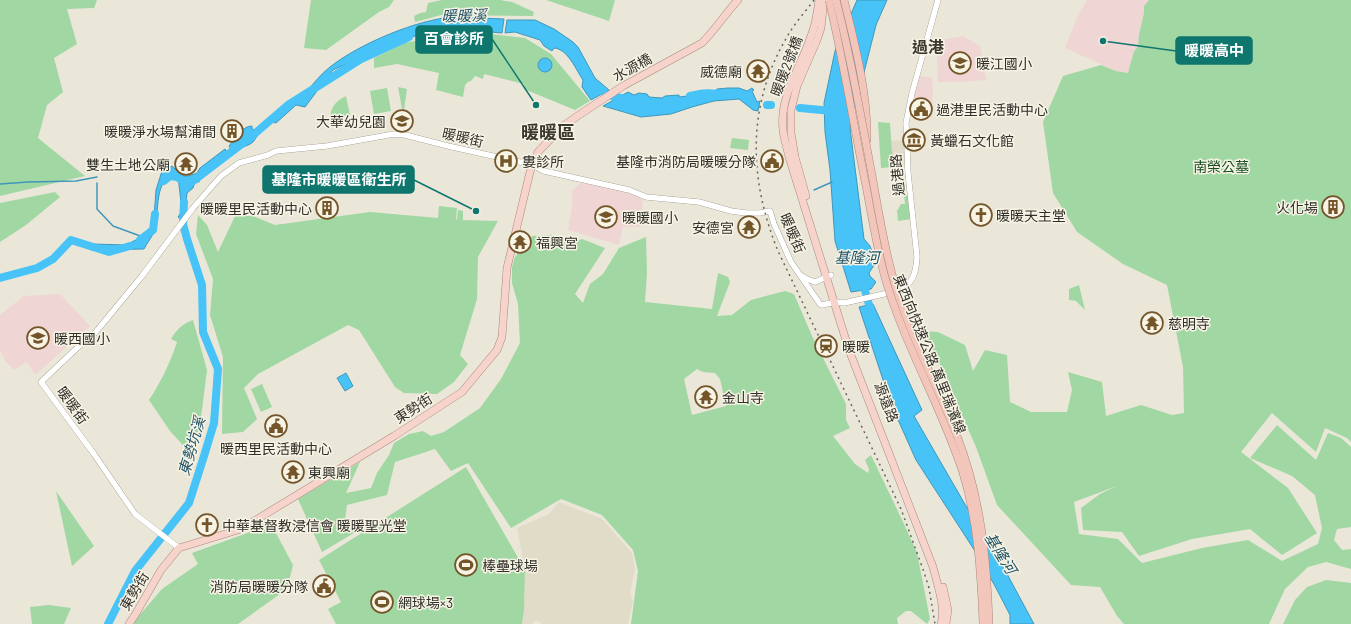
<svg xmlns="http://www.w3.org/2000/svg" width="1351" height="624" viewBox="0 0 1351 624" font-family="Barlow,'Noto Sans TC',sans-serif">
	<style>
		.built { fill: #e1dcc7 }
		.education { fill: #f0d5d5 }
		.green { fill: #a1d7a3; fill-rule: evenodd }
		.water { fill: #47c3f7; stroke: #4097ba }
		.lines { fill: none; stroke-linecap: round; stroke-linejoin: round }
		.stream { stroke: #4097ba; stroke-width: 1.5 }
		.river { stroke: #47c3f7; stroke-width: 8 }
		.tertiary-casing { stroke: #858276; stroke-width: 6 }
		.primary-casing { stroke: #ad877d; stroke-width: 8 }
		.trunk-casing { stroke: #ad877d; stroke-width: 8 }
		.tertiary { stroke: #fff; stroke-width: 5.5 }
		.primary { stroke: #f6d4cc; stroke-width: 7 }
		.trunk { stroke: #f3c6bb; stroke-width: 7 }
		.rail { stroke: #67655d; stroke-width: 1.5; stroke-dasharray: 2 4; stroke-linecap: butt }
		.trunk-bridge-casing { stroke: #ad877d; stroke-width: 8; stroke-linecap: butt }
		.trunk-bridge { stroke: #f3c6bb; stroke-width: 7 }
		.labels { text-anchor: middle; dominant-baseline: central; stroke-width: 3; stroke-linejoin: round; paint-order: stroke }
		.poi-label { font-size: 14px; fill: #312f2a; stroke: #f7f4e6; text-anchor: start }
		.street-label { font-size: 14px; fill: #312f2a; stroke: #f7f4e6 }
		.park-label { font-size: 14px; fill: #164d1e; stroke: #f7f4e6 }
		.water-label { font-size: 15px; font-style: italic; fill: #225469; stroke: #f7f4e6 }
		.quarter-label { font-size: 16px; font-weight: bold; fill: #3b382d; stroke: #f7f4e6 }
		.district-label { font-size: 18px; font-weight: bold; fill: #3b382d; stroke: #f7f4e6 }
		.leader { fill: none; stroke: #0f766e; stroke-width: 1.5 }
		.callout-dot { fill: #0f766e; stroke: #f7f4e6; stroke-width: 1.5 }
		.callout { fill: #0f766e; stroke: #0f766e; stroke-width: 1.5 }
		.callout-label { font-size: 15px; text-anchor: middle; font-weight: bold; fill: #fff }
	</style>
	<rect width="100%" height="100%" fill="#eae7d9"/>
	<g class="built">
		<path d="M 904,140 L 905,166 L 893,167 L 891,141 Z"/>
		<path d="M 559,502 L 602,519 L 632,553 L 635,568 L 630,594 L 633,601 L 628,624 L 542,624 L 536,620 L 532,624 L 522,624 L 524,610 L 525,570 L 517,528 L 549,514 Z"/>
	</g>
	<g class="education">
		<path d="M 1087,0 L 1149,0 L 1144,6 L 1144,13 L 1139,34 L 1138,47 L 1134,51 L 1128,74 L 1116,71 L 1065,48 L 1076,20 Z"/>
		<path d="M 963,36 L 980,46 L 986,80 L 962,82 L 938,82 L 936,41 Z"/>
		<path d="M 919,76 L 932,77 L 933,95 L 931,105 L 913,100 Z"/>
		<path d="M 582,182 L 630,192 L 643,200 L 641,227 L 623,227 L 619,245 L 568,230 L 572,207 L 572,191 Z"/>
		<path d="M 60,294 L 90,326 L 35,375 L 27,362 L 14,370 L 6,362 L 0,350 L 0,315 L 24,296 Z"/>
	</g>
	<g class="green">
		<path d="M 0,0 L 97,0 L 94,8 L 67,9 L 77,44 L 54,58 L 63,92 L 47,105 L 38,138 L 85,176 L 0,196 Z"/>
		<path d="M 311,0 L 394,0 L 389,7 L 379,12 L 326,50 L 304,48 Z"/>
		<path d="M 442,0 L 500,0 L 512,2 L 534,12 L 533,16 L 441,15 L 415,22 L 414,16 L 420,13 L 426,12 L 428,3 Z"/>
		<path d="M 546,0 L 615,0 L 609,21 Z"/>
		<path d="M 1149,0 L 1351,0 L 1351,442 L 1347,438 L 1325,428 L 1316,452 L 1272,413 L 1241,452 L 1288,488 L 1317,533 L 1282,555 L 1250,529 L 1192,539 L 1139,556 L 1122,532 L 1083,530 L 1081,508 L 1100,494 L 1117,486 L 1074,502 L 1079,534 L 1118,539 L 1142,563 L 1202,548 L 1248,540 L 1282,561 L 1318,544 L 1322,528 L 1315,495 L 1292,476 L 1250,458 L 1277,425 L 1316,460 L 1328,433 L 1341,438 L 1351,447 L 1351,527 L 1337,529 L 1334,540 L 1342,550 L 1351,549 L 1351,569 L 1326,562 L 1308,567 L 1285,589 L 1269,624 L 1124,624 L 1117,616 L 1100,587 L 1071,585 L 997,505 L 976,447 L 925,331 L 938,332 L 965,345 L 973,371 L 985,350 L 1007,355 L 1010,402 L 1031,412 L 1067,412 L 1072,390 L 1068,372 L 1102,382 L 1106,416 L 1141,405 L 1172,415 L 1184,413 L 1183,367 L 1167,285 L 1123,264 L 1077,232 L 1053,193 L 1043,122 L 1063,76 L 1101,65 L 1116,71 L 1128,73 L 1134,51 L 1138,47 L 1139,34 L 1144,13 L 1144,6 Z"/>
		<path d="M 472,32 L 525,38 L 551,54 L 590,101 L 575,110 L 524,89 L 524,84 L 484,74 L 483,79 L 475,76 L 471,81 L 468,82 L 465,85 L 463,97 L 436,90 L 439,73 L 397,64 L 374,68 L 374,58 L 405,43 L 453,33 Z"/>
		<path d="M 398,87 L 407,89 L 404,110 L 402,109 Z"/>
		<path d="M 387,88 L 391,111 L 374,114 L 370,91 Z"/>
		<path d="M 346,96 L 350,115 L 330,120 C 330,108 335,101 346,96 Z"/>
		<path d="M 878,122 L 890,123 L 893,167 L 881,168 Z"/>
		<path d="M 732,138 L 749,140 L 748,150 L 730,148 Z"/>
		<path d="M 55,192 L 60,197 L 26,225 L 0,242 L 0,203 Z"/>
		<path d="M 904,195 L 909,195 L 912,219 L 898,221 L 897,211 L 901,204 L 905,204 Z"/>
		<path d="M 439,206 L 457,208 L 456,220 L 457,219 L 458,210 L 463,211 L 463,220 L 498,221 L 478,257 L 477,299 L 460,355 L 468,364 L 454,382 L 437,394 L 404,393 L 395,387 L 359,330 L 348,325 L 258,374 L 244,388 L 257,419 L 243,432 L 222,434 L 223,357 L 210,315 L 213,279 L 196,234 L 198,215 L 207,225 L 218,252 L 235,216 L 253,216 L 275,225 L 370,212 L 438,218 Z"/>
		<path d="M 551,235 L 572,243 L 582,239 L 605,248 L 575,294 L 583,303 L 590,284 L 603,274 L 619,248 L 646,237 L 647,273 L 645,302 L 712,309 L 718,273 L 728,277 L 730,282 L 717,316 L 732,315 L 751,300 L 785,291 L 794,294 L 812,336 L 846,404 L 846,420 L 850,428 L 833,436 L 855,464 L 868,473 L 869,469 L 865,460 L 871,455 L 904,524 L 917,553 L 930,619 L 927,624 L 911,611 L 906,611 L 897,618 L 898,624 L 631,624 L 638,571 L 633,550 L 602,515 L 561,499 L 511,528 L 468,463 L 451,471 L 435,449 L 395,462 L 387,495 L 347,505 L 344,528 L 367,522 L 359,530 L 322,552 L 298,499 L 360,462 L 346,493 L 371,488 L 377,473 L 389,455 L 394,443 L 409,434 L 423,431 L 431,436 L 444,432 L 480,408 L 501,379 L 520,343 L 518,304 L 512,283 L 512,267 L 515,257 L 532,236 ZM 697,369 L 703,372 L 715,373 L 720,379 L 726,406 L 692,415 L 684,379 Z"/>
		<path d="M 1079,285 L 1085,310 L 1076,301 L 1069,300 L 1069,289 Z"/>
		<path d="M 193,320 L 207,370 L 202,410 L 197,442 L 190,453 L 170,431 L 149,400 C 161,382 170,363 177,342 L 171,339 C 177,329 182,324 193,320 Z"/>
		<path d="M 262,384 L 272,407 L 261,412 L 251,389 Z"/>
		<path d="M 466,467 L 525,570 L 524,610 L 522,624 L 336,624 L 328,609 L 341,602 L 319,560 Z"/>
		<path d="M 56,491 L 94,546 L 72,566 Z"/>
		<path d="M 269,520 L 293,565 L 287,589 L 238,624 L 132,624 L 162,589 L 198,564 L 192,553 L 250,532 Z"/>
		<path d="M 1326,580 L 1351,583 L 1351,624 L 1283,624 L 1295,600 L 1307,587 Z"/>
		<path d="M 49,605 L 71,608 L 64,624 L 32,624 L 30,607 Z"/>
	</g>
	<g class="water">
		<path d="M 857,0 L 887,0 L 876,25 L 850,128 L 864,239 L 870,246 L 876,262 L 869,273 L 870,276 L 876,282 L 871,289 L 851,292 L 835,241 L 830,170 L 825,132 L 824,103 L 835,51 Z"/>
		<path d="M 454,17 L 504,19 L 502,33 L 465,30 L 439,31 L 418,35 L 386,46 L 333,70 L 305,107 L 296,105 L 276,123 C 262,119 260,134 253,142 C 249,146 238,148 232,151 L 229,146 C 235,139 242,126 252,126 L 252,129 L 255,130 L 267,120 L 275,119 L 284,113 L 289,102 L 307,97 L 307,91 C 314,83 321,74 330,67 C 359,44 418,19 454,17 Z"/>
		<path d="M 507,20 L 535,20 L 554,29 L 573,42 L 578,47 L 595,78 L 609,90 L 591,100 L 582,87 L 583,80 C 576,70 568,49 554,48 L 552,51 L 544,46 L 540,40 L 515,32 L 505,33 Z"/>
		<circle cx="545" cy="65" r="7"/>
		<path d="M 728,88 L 739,88 L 747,91 L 752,88 L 754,90 L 752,91 L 757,102 L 760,101 L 758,111 L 753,110 L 739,99 L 714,101 L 692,107 L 671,114 L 641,117 L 603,106 L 628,92 L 634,95 L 639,93 L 647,94 L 649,97 L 662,98 L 665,96 L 679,95 L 679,97 L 713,93 L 717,89 Z"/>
		<path d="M 225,149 L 228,153 L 203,173 L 199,182 L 195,182 L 193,188 L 187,193 L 185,210 L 179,218 L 178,217 L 182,211 L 178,176 C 152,176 160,214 155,230 C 152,237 147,243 144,249 L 91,250 L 93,244 L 126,245 L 153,231 L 156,190 L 162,171 L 172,166 C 183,176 182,179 197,173 L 200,168 Z"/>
		<path d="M 873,304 L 922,410 L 914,416 L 966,506 L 992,546 L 1034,624 L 1010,624 L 1010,615 L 995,586 L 973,548 L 916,460 L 891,404 L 859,307 Z"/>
		<path d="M 346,373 L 353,386 L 345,391 L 337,378 Z"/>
	</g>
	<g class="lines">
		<g class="stream">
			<path d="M 97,183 L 97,209 L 113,226 L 143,237"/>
			<path d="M 0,184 L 28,182 L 76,181 L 97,177"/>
			<path d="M 814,190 L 832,182"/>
		</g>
		<g class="river">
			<path d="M 596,87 L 608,95 L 629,100"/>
			<path d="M 690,96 C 703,93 710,92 724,95"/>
			<path d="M 767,105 L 771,105"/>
			<path d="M 800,108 L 832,111"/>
			<path d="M 252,136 L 288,105 L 361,59 L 409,37"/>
			<path d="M 164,181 L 170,176 L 177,177 L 187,183"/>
			<path d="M 193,181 L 243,143"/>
			<path d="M 140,240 L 153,230 L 155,214"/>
			<path d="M 0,278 L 37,268 L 53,259 L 71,240 L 109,252 L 130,246"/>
			<path d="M 862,280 L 872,315"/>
			<path d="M 108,624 L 135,571 L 189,503 L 204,456 L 214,423 L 218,369 L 203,332 L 202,285 L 187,239 L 183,224 L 184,202"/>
		</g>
		<g class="tertiary-casing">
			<g id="tertiary">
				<path d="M 802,276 L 807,279 L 815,282 L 831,275"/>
				<path d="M 179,548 L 135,514 L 94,454 L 41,382 L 77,348 L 95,333 L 142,276 L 193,208 L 221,176 L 239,163 L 268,155 L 276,151 L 327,146 L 394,134 L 405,135 L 448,146 L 533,165 L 544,171 L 629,190 L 646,197 L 699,202 L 731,211 L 746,213 L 760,213 L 770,211 L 774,224 L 791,262 L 820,304 L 822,305 L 835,302 L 844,303 L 897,291 C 913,285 916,273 917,257 L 908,173 L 906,123 L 912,93 L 938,0"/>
			</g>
		</g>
		<g class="primary-casing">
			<g id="primary">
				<path d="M 819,0 C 817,12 816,25 811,36 C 801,67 779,96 783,130 C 784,139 787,148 789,157 L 849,350 L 933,567 C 937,583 946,608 941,624"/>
				<path d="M 806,196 L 795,157 L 791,133 L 791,110 L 797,86 L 817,40 L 821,28 L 824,0"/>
				<path d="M 943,587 L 948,610 L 946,624"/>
				<path d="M 129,624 L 135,615 L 161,570 L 179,548 L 241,529 L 394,436 L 462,392 L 497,350 L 502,337 L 507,268 L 530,172 L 538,152 L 563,126 L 582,113 L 623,86 L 702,43 C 715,30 725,14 738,0"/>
			</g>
		</g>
		<g class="trunk-casing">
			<path id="trunk" d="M 844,0 C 855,45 868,93 867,140"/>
		</g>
		<use href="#tertiary" class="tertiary"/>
		<use href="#primary" class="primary"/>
		<use href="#trunk" class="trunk"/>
		<path class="rail" d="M 814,0 C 805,12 794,24 787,37 C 746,106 749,180 778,251 L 901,509 L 924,572 L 929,588 L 935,624"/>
		<g class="trunk-bridge-casing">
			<g id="trunk-bridge">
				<path d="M 829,0 C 844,63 854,128 867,191 C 872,219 877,247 884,274 C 903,343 941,405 963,473 C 978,522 981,573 983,624"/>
				<path d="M 836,0 C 851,57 861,117 872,175 C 878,208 883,241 892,274 C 907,330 936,382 957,436 C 981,497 987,560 989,624"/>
			</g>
		</g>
		<use href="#trunk-bridge" class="trunk-bridge"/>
	</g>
	<defs>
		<g id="school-ring" transform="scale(1.15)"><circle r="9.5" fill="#f7f4e6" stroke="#735529" stroke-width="1.5"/><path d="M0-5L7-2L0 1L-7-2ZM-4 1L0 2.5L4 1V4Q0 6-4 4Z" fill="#735529"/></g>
		<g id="temple-ring" transform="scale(1.15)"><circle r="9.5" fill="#f7f4e6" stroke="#735529" stroke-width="1.5"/><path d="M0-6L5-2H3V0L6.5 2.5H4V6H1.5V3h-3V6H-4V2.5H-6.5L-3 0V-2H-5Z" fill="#735529"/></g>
		<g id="civic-ring" transform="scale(1.15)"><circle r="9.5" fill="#f7f4e6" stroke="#735529" stroke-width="1.5"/><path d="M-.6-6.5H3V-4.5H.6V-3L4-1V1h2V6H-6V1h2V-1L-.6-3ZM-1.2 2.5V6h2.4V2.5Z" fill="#735529"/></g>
		<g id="building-ring" transform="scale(1.15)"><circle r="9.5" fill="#f7f4e6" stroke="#735529" stroke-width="1.5"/><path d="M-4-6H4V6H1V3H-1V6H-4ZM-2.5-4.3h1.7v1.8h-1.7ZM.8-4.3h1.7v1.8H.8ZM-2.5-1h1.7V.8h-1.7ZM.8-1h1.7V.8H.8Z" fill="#735529"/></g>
		<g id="museum-ring" transform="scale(1.15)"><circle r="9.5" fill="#f7f4e6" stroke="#735529" stroke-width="1.5"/><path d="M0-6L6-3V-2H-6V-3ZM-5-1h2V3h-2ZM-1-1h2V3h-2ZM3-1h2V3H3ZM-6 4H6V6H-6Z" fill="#735529"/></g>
		<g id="hospital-ring" transform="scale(1.15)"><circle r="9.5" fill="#f7f4e6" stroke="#735529" stroke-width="1.5"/><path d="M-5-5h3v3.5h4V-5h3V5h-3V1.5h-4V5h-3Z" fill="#735529"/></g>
		<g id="church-ring" transform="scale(1.15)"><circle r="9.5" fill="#f7f4e6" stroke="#735529" stroke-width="1.5"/><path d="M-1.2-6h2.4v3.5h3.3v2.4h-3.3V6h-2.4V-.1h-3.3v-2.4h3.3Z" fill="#735529"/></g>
		<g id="station-ring" transform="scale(1.15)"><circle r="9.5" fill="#f7f4e6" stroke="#735529" stroke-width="1.5"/><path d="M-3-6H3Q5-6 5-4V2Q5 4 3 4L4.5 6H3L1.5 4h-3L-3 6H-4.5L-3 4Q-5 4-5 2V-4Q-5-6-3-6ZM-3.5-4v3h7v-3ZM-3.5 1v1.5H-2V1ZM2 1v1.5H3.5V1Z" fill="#735529"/></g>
		<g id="stadium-ring" transform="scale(1.15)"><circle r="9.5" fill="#f7f4e6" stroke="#735529" stroke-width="1.5"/><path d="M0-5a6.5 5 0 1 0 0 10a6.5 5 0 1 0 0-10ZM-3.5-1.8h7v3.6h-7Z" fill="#735529"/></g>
	</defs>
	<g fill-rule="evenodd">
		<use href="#school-ring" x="960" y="63"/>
		<use href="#temple-ring" x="758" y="71"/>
		<use href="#civic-ring" x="921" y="109"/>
		<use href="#school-ring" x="402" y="121"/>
		<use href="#building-ring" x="232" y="131"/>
		<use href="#museum-ring" x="914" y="140"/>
		<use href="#hospital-ring" x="506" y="161"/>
		<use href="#civic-ring" x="772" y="161"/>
		<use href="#temple-ring" x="186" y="164"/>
		<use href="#building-ring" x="1333" y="207"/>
		<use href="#building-ring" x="327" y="208"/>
		<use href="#church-ring" x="981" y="215"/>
		<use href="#school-ring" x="606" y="217"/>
		<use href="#temple-ring" x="749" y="227"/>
		<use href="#temple-ring" x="520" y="242"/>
		<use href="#temple-ring" x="1152" y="323"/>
		<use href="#school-ring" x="38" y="338"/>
		<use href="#station-ring" x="826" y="346"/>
		<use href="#temple-ring" x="706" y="397"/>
		<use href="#civic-ring" x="276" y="426"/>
		<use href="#temple-ring" x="293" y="472"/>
		<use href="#church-ring" x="207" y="525"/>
		<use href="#stadium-ring" x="466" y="565"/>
		<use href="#civic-ring" x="324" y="586"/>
		<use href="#stadium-ring" x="382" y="602"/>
	</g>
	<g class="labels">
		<g class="poi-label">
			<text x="976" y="63">暖江國小</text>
			<text x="742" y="71" text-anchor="end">威德廟</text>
			<text x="936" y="109">過港里民活動中心</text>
			<text x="386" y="121" text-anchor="end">大華幼兒園</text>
			<text x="216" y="131" text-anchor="end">暖暖淨水場幫浦間</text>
			<text x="930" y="140">黃蠟石文化館</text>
			<text x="522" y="161">婁診所</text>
			<text x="756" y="161" text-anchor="end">基隆市消防局暖暖分隊</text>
			<text x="170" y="164" text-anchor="end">雙生土地公廟</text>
			<text x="1318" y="207" text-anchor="end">火化場</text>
			<text x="312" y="208" text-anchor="end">暖暖里民活動中心</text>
			<text x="996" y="215">暖暖天主堂</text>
			<text x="622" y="217">暖暖國小</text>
			<text x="734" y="227" text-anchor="end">安德宮</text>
			<text x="536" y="242">福興宮</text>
			<text x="1168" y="323">慈明寺</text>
			<text x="54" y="338">暖西國小</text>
			<text x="842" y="346">暖暖</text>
			<text x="722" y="397">金山寺</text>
			<text x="276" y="448" text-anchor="middle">暖西里民活動中心</text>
			<text x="308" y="472">東興廟</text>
			<text x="222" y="525">中華基督教浸信會 暖暖聖光堂</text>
			<text x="482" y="565">棒壘球場</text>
			<text x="308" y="586" text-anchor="end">消防局暖暖分隊</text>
			<text x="398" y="602">網球場×3</text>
		</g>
		<g class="street-label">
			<text transform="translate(786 66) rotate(-69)">暖暖2號橋</text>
			<text transform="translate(632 67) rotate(-29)">水源橋</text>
			<text transform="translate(463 137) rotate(13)">暖暖街</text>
			<text transform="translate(897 175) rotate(-95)">過港路</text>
			<text transform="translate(793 233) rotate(67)">暖暖街</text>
			<text transform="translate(930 354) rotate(68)">東西向快速公路 萬里瑞濱線</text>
			<text transform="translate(887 402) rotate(69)">源遠路</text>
			<text transform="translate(73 405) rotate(54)">暖暖街</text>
			<text transform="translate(413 408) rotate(-33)">東勢街</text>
			<text transform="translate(134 591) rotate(-59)">東勢街</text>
		</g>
		<g class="park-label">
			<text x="1221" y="166">南榮公墓</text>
		</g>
		<g class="water-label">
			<text transform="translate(464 15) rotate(-1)">暖暖溪</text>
			<text x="857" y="257">基隆河</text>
			<text transform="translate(191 446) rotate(-74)">東勢坑溪</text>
			<text transform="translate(1001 553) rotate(58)">基隆河</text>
		</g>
		<g class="quarter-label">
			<text x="928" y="46">過港</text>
		</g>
		<g class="district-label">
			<text x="548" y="132">暖暖區</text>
		</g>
	</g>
	<path class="leader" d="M536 105L492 39M1103 41L1176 51M476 211L414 180"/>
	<g class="callout-dot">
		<circle cx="536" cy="105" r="4"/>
		<circle cx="1103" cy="41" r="4"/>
		<circle cx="476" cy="211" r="4"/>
	</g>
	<g class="callout">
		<rect x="416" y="26" width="76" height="27" rx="4"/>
		<rect x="1176" y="37" width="76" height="27" rx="4"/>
		<rect x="263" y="166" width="151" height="27" rx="4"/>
	</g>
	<g class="callout-label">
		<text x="454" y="44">百會診所</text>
		<text x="1214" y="56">暖暖高中</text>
		<text x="339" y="185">基隆市暖暖區衛生所</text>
	</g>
</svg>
